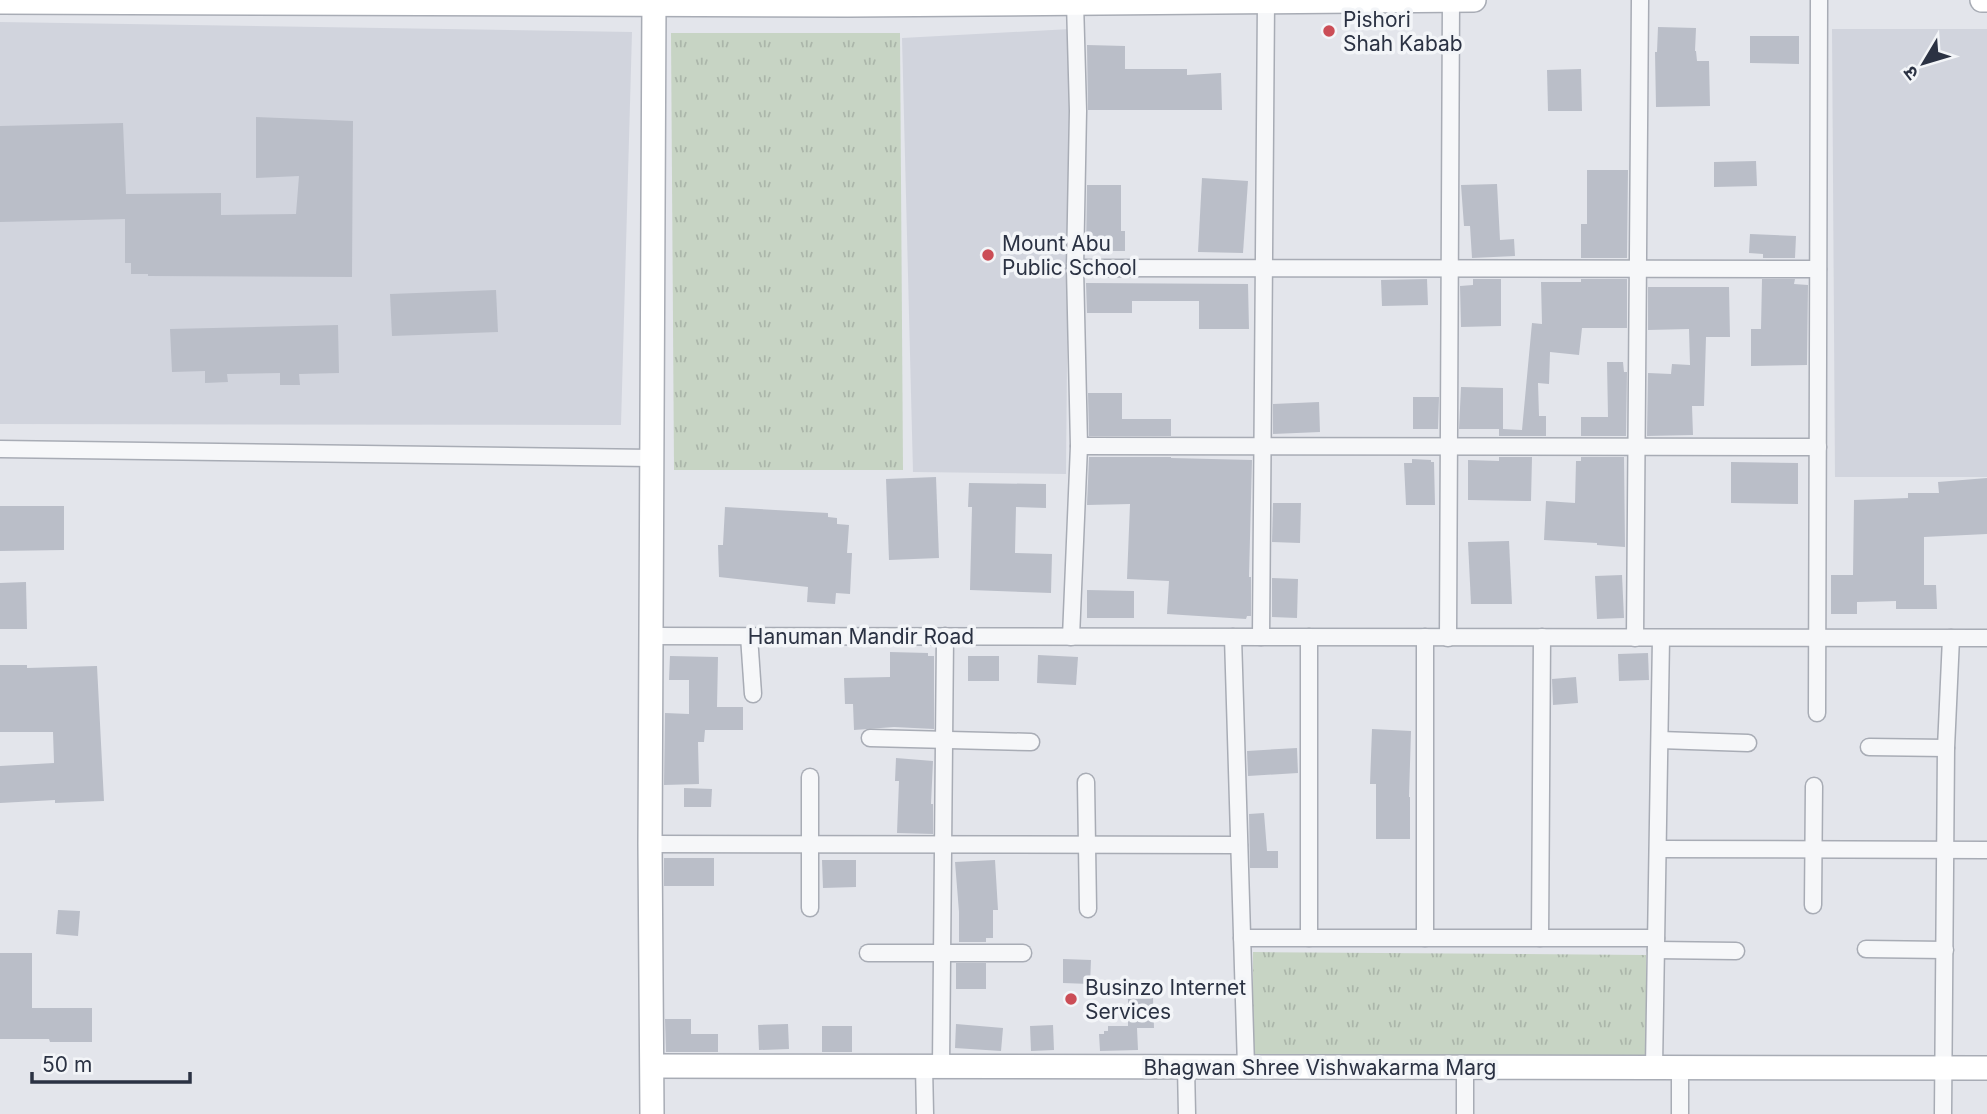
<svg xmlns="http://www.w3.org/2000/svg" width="1987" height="1114" viewBox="0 0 1987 1114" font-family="Inter,'Noto Sans Devanagari',sans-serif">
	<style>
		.built { fill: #d1d4dd }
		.park { fill: url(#park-tufts) }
		.building { fill: #babec8 }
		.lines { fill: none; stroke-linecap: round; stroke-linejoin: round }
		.street-casing { stroke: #a8acb5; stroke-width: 19 }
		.secondary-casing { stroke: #a8acb5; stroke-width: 26 }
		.street { stroke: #f6f7f9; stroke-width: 16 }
		.secondary { stroke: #fff; stroke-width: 23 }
		.poi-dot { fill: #cb4d56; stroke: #f3f5f8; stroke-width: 2.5 }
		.labels { text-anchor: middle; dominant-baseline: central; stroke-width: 7; stroke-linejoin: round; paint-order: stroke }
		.poi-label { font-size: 21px; fill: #2b3243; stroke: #f3f5f8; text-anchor: start }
		.street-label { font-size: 21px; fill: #2b3243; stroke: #f3f5f8 }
	</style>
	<defs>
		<pattern id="park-tufts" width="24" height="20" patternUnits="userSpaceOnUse" patternTransform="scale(1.75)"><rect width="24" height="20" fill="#c7d4c4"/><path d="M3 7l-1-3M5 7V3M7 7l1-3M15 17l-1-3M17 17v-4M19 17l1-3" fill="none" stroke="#abb6aa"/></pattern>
	</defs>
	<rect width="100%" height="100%" fill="#e3e5eb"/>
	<g class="built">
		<path d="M 0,22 L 632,32 L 621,425 L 0,424 Z"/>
		<path d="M 1070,29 L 1066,474 L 913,472 L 902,38 Z"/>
		<path d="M 1832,29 L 1987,29 L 1987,477 L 1835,477 Z"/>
	</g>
	<g class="park">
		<path d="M 671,33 L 900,33 L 903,470 L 674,470 Z"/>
		<path d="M 1253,952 L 1646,955 L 1646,1064 L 1253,1061 Z"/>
	</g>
	<g class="building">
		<path d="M 1658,27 L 1696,28 L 1695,51 L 1696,51 L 1697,61 L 1709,61 L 1710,106 L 1656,107 L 1655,52 L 1657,52 Z"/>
		<path d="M 1750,36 L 1799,36 L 1799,64 L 1750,63 Z"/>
		<path d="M 1087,45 L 1125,46 L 1125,69 L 1187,69 L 1187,75 L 1221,73 L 1222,110 L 1088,110 Z"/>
		<path d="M 1581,69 L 1582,111 L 1548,111 L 1547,70 Z"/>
		<path d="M 256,117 L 353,121 L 352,277 L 148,276 L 148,274 L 131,274 L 131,263 L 125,263 L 125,219 L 0,222 L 0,126 L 123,123 L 126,194 L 221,193 L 221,215 L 296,214 L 299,176 L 256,178 Z"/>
		<path d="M 1756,161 L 1757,186 L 1714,187 L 1714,162 Z"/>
		<path d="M 1587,170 L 1628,170 L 1627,258 L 1581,258 L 1581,224 L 1587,224 Z"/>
		<path d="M 1202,178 L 1248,181 L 1243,253 L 1198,252 Z"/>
		<path d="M 1497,184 L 1500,240 L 1514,239 L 1515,256 L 1472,258 L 1470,226 L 1464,226 L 1461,185 Z"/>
		<path d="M 1087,185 L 1121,185 L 1121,231 L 1125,231 L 1125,251 L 1086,251 Z"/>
		<path d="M 1750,234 L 1796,236 L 1795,258 L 1763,258 L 1763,254 L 1749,253 Z"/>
		<path d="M 1427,279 L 1428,305 L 1382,306 L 1381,280 Z"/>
		<path d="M 1473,279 L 1501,279 L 1501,326 L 1461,327 L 1460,286 L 1473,285 Z"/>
		<path d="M 1581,279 L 1627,279 L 1627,328 L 1582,328 L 1579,355 L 1550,352 L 1549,384 L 1538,383 L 1539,416 L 1546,416 L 1546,436 L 1499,436 L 1499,429 L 1459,429 L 1461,387 L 1503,388 L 1503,429 L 1522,430 L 1532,323 L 1542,324 L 1541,282 L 1581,282 Z"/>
		<path d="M 1762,279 L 1795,279 L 1794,284 L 1808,285 L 1807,365 L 1751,366 L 1751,329 L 1761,329 Z"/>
		<path d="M 1086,283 L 1248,284 L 1249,329 L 1199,329 L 1199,301 L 1132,301 L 1132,313 L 1087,313 Z"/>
		<path d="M 1648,287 L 1729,287 L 1730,337 L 1706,337 L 1704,406 L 1692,406 L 1693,435 L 1647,436 L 1648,373 L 1671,374 L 1672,364 L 1690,365 L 1689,329 L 1648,330 Z"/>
		<path d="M 496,290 L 498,332 L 392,336 L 390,294 Z"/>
		<path d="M 338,325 L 339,373 L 299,374 L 300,385 L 280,385 L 280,373 L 227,374 L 228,382 L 205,383 L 205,371 L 172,372 L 170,329 Z"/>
		<path d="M 1607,362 L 1623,362 L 1624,372 L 1627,372 L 1626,436 L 1581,436 L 1581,417 L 1608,417 Z"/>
		<path d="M 1088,393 L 1122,393 L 1122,419 L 1171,419 L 1171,436 L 1089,436 Z"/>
		<path d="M 1413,397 L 1439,397 L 1438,429 L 1413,429 Z"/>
		<path d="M 1319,402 L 1320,432 L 1273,434 L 1273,404 Z"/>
		<path d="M 1089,457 L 1171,457 L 1171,458 L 1252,460 L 1249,577 L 1251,577 L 1251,616 L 1247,616 L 1246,619 L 1167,614 L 1169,581 L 1127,579 L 1130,504 L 1087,505 Z"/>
		<path d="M 1499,457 L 1532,457 L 1531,501 L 1468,500 L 1468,460 L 1499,461 Z"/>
		<path d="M 1581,457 L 1624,457 L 1625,547 L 1597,545 L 1597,543 L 1544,540 L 1546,501 L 1575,503 L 1576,461 L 1581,461 Z"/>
		<path d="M 1412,459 L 1431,460 L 1431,462 L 1434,462 L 1435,505 L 1406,505 L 1404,463 L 1412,463 Z"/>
		<path d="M 1731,462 L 1798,463 L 1798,504 L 1731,503 Z"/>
		<path d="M 936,477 L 939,558 L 889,560 L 886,479 Z"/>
		<path d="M 1987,478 L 1987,534 L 1924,537 L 1924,585 L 1936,585 L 1937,609 L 1896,609 L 1896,601 L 1857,602 L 1857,614 L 1831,614 L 1831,575 L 1853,575 L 1854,500 L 1908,498 L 1908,493 L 1939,493 L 1938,482 Z"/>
		<path d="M 969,483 L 1046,484 L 1046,508 L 1016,507 L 1015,553 L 1052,554 L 1051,593 L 970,590 L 972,507 L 968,507 Z"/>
		<path d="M 1273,503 L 1301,503 L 1300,543 L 1272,542 Z"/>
		<path d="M 0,506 L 64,506 L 64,550 L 0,551 Z"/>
		<path d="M 725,507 L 828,513 L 828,517 L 837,518 L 837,524 L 849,525 L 847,553 L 852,553 L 850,594 L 836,593 L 835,604 L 807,602 L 808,587 L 719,577 L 718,545 L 723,545 Z"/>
		<path d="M 1509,541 L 1512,604 L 1471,604 L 1468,542 Z"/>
		<path d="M 1622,575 L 1624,618 L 1597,619 L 1595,576 Z"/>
		<path d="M 1272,578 L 1298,579 L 1297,618 L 1272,617 Z"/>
		<path d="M 26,582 L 27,629 L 0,629 L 0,583 Z"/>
		<path d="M 1087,590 L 1134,591 L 1134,618 L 1087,618 Z"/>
		<path d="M 890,652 L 928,653 L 928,656 L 934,656 L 934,729 L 894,727 L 854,730 L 853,704 L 845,704 L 844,678 L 890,677 Z"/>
		<path d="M 1648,653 L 1649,680 L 1619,681 L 1618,654 Z"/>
		<path d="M 1038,655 L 1078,657 L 1076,685 L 1037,683 Z"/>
		<path d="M 670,656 L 718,657 L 717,707 L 743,707 L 743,730 L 705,730 L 704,742 L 698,742 L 699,784 L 664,785 L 665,713 L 689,714 L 689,680 L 669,680 Z"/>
		<rect x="968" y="656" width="31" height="25"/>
		<path d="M 0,665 L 27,665 L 27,668 L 97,666 L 104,801 L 55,803 L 55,800 L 0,803 L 0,766 L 54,763 L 53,732 L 0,732 Z"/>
		<path d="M 1576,677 L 1578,703 L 1553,705 L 1552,679 Z"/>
		<path d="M 1372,729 L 1411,731 L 1409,797 L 1410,797 L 1410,839 L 1376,839 L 1376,784 L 1370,784 Z"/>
		<path d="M 1297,748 L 1298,773 L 1248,776 L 1247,751 Z"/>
		<path d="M 896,758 L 933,761 L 931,804 L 933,804 L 933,834 L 897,833 L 899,781 L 895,781 Z"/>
		<path d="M 684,788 L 712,789 L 711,807 L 684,807 Z"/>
		<path d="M 1264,813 L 1267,851 L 1278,851 L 1278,868 L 1250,868 L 1249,814 Z"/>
		<rect x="664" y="858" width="50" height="28"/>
		<path d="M 822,860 L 856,860 L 856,887 L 823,888 Z"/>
		<path d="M 995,860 L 998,910 L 993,910 L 993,938 L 986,938 L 986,942 L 959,942 L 959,912 L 955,862 Z"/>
		<path d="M 58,910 L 80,911 L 78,936 L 56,934 Z"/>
		<path d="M 0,953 L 32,953 L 32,1008 L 92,1008 L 92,1042 L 50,1042 L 49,1039 L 0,1039 Z"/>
		<path d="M 1063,959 L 1091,960 L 1090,984 L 1063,983 Z"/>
		<rect x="956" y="963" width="30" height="26"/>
		<path d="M 1153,998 L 1154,1028 L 1137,1028 L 1138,1050 L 1100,1051 L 1099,1034 L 1104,1034 L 1104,1031 L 1108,1031 L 1108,1026 L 1128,1026 L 1128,999 Z"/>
		<path d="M 665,1019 L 691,1019 L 691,1034 L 718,1034 L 718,1052 L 666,1052 Z"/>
		<path d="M 788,1024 L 789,1049 L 759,1050 L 758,1025 Z"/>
		<path d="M 956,1024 L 1003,1028 L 1001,1051 L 955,1048 Z"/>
		<path d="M 1053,1025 L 1054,1050 L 1031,1051 L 1030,1026 Z"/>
		<rect x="822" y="1026" width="30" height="26"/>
	</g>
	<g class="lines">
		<g class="street-casing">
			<g id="street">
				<path d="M 1075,268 L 1818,269"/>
				<path d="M 1079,446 L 1818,447"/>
				<path d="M 0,449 L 651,458"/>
				<path d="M 650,636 L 1987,638"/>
				<path d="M 749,636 L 753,694"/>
				<path d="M 1071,637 L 1079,446 L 1075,268 L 1078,111 L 1075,2"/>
				<path d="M 1233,637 L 1246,1067"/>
				<path d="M 1261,637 L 1266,1"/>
				<path d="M 1309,637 L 1309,938"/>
				<path d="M 1425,637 L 1425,938"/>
				<path d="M 1448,638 L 1451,0"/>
				<path d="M 1635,638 L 1640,0"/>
				<path d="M 1817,713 L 1819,0"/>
				<path d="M 870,738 L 1031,742"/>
				<path d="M 1660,740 L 1748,743"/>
				<path d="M 1869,747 L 1946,748"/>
				<path d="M 810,777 L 810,908"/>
				<path d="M 1086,782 L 1088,909"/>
				<path d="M 650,844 L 1239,845"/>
				<path d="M 1658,849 L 1987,850"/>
				<path d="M 1813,905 L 1814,786"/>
				<path d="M 1242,938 L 1656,938"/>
				<path d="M 1540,938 L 1542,637"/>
				<path d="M 1866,949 L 1945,950"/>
				<path d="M 1656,950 L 1736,951"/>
				<path d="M 868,953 L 1023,953"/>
				<path d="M 924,1066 L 925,1114"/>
				<path d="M 941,1066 L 945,636"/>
				<path d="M 1186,1067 L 1187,1114"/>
				<path d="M 1654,1067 L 1661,638"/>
				<path d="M 1680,1067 L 1680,1114"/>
				<path d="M 1465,1114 L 1465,1067"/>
				<path d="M 1943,1114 L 1946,748 L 1951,638"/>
			</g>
		</g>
		<g class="secondary-casing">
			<g id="secondary">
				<path d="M 1982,0 L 1987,0"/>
				<path d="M 0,2 L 848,5 L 1474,0"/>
				<path d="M 653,1066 L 1987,1068"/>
				<path d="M 652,1114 L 650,844 L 654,0"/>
			</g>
		</g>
		<use href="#street" class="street"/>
		<use href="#secondary" class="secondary"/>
	</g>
	<g class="poi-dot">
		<circle cx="1329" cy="31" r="7"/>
		<circle cx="988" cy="255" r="7"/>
		<circle cx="1071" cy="999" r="7"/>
	</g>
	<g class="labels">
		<g class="poi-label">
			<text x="1343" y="19">Pishori<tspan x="1343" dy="24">Shah Kabab</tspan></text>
			<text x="1002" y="243">Mount Abu<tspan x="1002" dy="24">Public School</tspan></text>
			<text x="1085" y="987">Businzo Internet<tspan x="1085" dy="24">Services</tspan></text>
		</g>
		<g class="street-label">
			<text x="861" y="636">Hanuman Mandir Road</text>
			<text x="1320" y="1067">Bhagwan Shree Vishwakarma Marg</text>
		</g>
	</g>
	<g transform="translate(1924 63) rotate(232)" stroke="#f3f5f8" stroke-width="5" paint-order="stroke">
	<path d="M0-5L12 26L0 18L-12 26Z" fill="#2b3243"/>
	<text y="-10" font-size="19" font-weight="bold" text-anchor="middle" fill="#2b3243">उ</text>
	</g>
	<path d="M32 1072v10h158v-10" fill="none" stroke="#2b3243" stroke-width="3.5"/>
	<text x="42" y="1072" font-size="21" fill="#2b3243" stroke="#f3f5f8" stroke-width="5" paint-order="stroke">50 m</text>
</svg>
